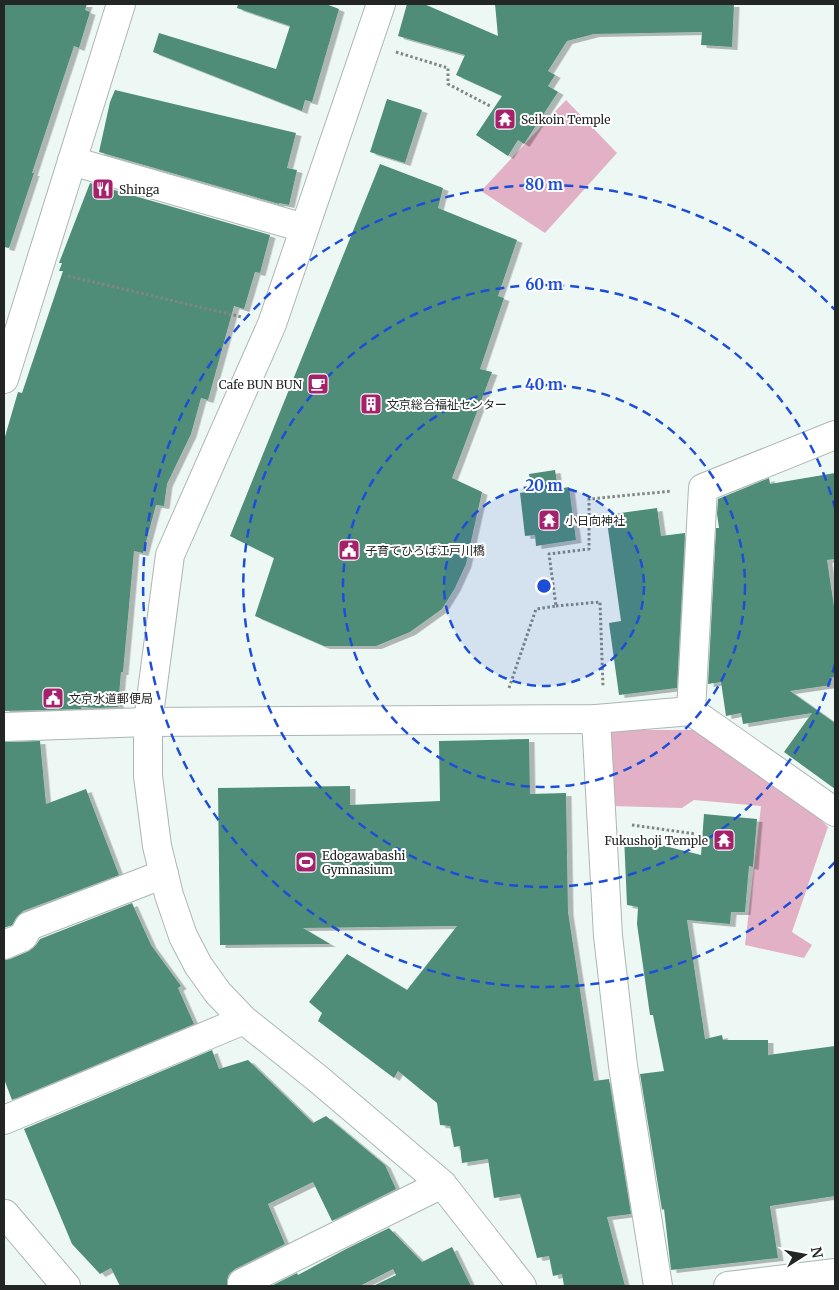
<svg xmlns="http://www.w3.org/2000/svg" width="839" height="1290" viewBox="0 0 839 1290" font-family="Merriweather,'Noto Sans JP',serif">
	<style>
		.green { fill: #e3b1c6 }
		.building { fill: #4f8d79; filter: url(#shadow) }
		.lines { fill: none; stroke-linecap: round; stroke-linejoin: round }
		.minor-casing { stroke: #acb7b3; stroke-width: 30 }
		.path { stroke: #7f8684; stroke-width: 3; stroke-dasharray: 2.5 2.5; stroke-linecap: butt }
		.minor { stroke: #fff; stroke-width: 28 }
		.ring { fill: none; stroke: #1d4ed8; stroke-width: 2.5; stroke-dasharray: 9 6 }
		.labels { text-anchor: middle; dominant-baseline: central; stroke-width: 4; stroke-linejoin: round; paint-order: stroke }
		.poi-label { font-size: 12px; fill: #222625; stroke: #fff; text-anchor: start }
		.centre { fill: #1d4ed8; stroke: #fff; stroke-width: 2.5 }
		.ring-label { font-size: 15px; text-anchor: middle; font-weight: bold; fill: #1d4ed8; stroke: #fff; stroke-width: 4; stroke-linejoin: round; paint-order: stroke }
	</style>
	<defs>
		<filter id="shadow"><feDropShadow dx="5.5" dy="3" stdDeviation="0" flood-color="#0004"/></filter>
	</defs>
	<rect width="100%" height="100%" fill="#edf8f4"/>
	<g class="green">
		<path d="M 566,100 L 617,153 L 545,233 L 481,191 Z"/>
		<path d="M 605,730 L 696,730 L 802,801 L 828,827 L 792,932 L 812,945 L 804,958 L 745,945 L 761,806 L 694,800 L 682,808 L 611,806 Z"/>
	</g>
	<g class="building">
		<path d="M 4,4 L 87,4 L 85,10 L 90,12 L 79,48 L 74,46 L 32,173 L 34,173 L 9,248 L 4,247 Z"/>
		<path d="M 238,4 L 326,4 L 339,9 L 312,102 L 305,100 L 302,111 L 153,52 L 159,33 L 276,69 L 290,26 L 237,8 Z"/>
		<path d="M 407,4 L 424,4 L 498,36 L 495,4 L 734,4 L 732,47 L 701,45 L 702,32 L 594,34 L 567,41 L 548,71 L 555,75 L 548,86 L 558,92 L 524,144 L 518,140 L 508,156 L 476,135 L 502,96 L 456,75 L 465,55 L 398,36 Z"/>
		<path d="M 115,90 L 296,133 L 287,168 L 297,170 L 289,205 L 279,203 L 279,204 L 99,152 L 110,102 Z"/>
		<path d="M 387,99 L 422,110 L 405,163 L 370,152 Z"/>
		<path d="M 380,164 L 443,188 L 438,208 L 517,240 L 498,296 L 504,298 L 480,369 L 492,372 L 452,478 L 482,492 L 466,564 L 455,588 L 442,609 L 410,632 L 376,646 L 324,646 L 255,616 L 274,558 L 230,536 Z"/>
		<path d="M 90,183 L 270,235 L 260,273 L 255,272 L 244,309 L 234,306 L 208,400 L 201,398 L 191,434 L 167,484 L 164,506 L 156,505 L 143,553 L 134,551 L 123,672 L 121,672 L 118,707 L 97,708 L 81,707 L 81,709 L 4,711 L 4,440 L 18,392 L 22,393 L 63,271 L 59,271 L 62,263 L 59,263 Z"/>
		<path d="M 555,470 L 558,489 L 569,487 L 576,540 L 536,546 L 535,535 L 525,536 L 520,493 L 532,491 L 529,474 Z"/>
		<path d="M 835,473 L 835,559 L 827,560 L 835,613 L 835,677 L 829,678 L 831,685 L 790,691 L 835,723 L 835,789 L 784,752 L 812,713 L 743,724 L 741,713 L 726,716 L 721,682 L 708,684 L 716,528 L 719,528 L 717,514 L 718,499 L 769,478 L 770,484 Z"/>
		<path d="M 657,508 L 661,536 L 685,533 L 677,688 L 619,695 L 609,623 L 621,621 L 606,515 Z"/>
		<path d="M 529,739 L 530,794 L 566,793 L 568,912 L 594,1081 L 609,1079 L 631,1214 L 607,1217 L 625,1286 L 564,1286 L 562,1274 L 553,1276 L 549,1256 L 537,1258 L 520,1194 L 494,1198 L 488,1159 L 462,1163 L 460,1146 L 454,1147 L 450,1126 L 440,1125 L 437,1103 L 398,1071 L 394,1078 L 318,1021 L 322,1013 L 309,1002 L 347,954 L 407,990 L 457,926 L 303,928 L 330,944 L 220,945 L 218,788 L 350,786 L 350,805 L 440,801 L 439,741 Z"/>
		<path d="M 40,741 L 46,804 L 86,789 L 119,875 L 23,911 L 16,918 L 12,925 L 4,928 L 4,742 Z"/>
		<path d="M 704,814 L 757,819 L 753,867 L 749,866 L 745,912 L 731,912 L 730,924 L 687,920 L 705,1039 L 722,1035 L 723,1040 L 768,1040 L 768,1055 L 835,1046 L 835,1196 L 770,1206 L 778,1258 L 671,1270 L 664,1209 L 662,1210 L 640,1074 L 664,1071 L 653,1015 L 650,1015 L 637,924 L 638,907 L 627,905 L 624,836 L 701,855 Z"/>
		<path d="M 132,903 L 151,945 L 181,986 L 178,988 L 194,1024 L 12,1100 L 4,1079 L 4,960 L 10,959 L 29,951 L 36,945 L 40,939 Z"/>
		<path d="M 212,1050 L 219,1069 L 248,1060 L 313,1123 L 326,1116 L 385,1165 L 396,1189 L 332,1221 L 313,1182 L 268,1204 L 285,1244 L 235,1269 L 229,1274 L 227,1280 L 227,1286 L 120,1286 L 111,1268 L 100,1274 L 72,1244 L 24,1129 Z"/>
		<path d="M 389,1228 L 422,1262 L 452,1247 L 471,1286 L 373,1286 L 396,1275 L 393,1269 L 360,1286 L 271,1286 L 297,1273 L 298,1275 L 346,1249 Z"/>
	</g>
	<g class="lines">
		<g class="minor-casing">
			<g id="minor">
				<path d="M 381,4 L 272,324 L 170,555 L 148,722 L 148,776 L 157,846 L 169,895 L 183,936 L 198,965 L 218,993 L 244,1020 L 317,1078 L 442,1184 L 522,1286"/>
				<path d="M 72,161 L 304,228"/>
				<path d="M 4,379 L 121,4"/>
				<path d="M 691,711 L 703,488 L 835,435"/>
				<path d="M 596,719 L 608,936 L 623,1066 L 658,1286"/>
				<path d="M 4,727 L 148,722 L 596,719 L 691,711 L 835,812"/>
				<path d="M 4,945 L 23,937 L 29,926 L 164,874"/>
				<path d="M 4,1120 L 244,1020"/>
				<path d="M 4,1214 L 5,1214 L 66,1286"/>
				<path d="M 243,1286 L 242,1283 L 442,1184"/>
				<path d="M 728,1286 L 835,1273"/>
			</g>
		</g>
		<g class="path">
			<path d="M 396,52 L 448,68 L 448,84 L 490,106"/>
			<path d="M 68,276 L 242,317"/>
			<path d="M 556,606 L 600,602 L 603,687"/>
			<path d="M 509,688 L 536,609 L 556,606 L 549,554 L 589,549 L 589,499 L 672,491"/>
			<path d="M 632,825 L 696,834"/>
		</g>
		<use href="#minor" class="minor"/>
	</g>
	<circle cx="544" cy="586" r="100" fill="#1d4ed8" fill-opacity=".12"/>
	<g class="ring">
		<circle cx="544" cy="586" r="100"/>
		<circle cx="544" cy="586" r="201"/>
		<path d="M835 664A301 301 0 1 1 835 508"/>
		<path d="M835 862A401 401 0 1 1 835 310"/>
	</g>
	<defs>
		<g id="temple-square" transform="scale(1.125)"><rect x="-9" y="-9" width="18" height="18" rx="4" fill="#a6216b" stroke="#fff"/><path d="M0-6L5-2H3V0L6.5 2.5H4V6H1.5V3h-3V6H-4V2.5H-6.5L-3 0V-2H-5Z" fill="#fff"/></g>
		<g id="restaurant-square" transform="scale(1.125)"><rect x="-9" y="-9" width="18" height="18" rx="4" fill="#a6216b" stroke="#fff"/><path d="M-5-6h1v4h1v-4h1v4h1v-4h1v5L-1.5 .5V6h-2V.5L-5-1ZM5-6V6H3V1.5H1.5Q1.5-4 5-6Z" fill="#fff"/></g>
		<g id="cafe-square" transform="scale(1.125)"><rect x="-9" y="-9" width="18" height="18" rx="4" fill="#a6216b" stroke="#fff"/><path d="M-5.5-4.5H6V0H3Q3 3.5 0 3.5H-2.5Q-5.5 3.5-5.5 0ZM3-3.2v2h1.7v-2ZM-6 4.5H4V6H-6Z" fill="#fff"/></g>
		<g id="building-square" transform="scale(1.125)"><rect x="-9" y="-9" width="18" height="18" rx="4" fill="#a6216b" stroke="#fff"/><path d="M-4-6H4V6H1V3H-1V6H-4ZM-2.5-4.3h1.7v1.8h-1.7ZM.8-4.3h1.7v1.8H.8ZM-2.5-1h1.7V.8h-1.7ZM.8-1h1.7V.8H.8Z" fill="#fff"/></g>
		<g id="civic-square" transform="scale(1.125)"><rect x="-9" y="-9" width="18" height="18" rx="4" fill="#a6216b" stroke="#fff"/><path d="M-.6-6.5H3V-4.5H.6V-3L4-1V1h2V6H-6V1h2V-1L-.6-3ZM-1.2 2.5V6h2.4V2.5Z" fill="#fff"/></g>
		<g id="stadium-square" transform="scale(1.125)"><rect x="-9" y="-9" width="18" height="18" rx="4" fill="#a6216b" stroke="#fff"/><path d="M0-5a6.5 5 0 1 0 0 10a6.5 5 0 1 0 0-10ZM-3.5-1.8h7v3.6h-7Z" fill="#fff"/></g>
	</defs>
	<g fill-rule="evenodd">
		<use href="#temple-square" x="505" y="119"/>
		<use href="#restaurant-square" x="103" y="189"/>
		<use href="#cafe-square" x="318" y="384"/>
		<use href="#building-square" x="371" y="404"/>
		<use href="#temple-square" x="549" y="520"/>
		<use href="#civic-square" x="349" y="550"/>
		<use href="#civic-square" x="53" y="698"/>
		<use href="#temple-square" x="724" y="840"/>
		<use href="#stadium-square" x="306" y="862"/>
	</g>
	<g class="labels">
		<g class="poi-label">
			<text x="521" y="119">Seikoin Temple</text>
			<text x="119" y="189">Shinga</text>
			<text x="302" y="384" text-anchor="end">Cafe BUN BUN</text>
			<text x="387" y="404">文京総合福祉センター</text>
			<text x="565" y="520">小日向神社</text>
			<text x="365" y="550">子育てひろば江戸川橋</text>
			<text x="69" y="698">文京水道郵便局</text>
			<text x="708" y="840" text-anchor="end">Fukushoji Temple</text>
			<text x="322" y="855">Edogawabashi<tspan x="322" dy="14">Gymnasium</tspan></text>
		</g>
	</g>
	<circle cx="544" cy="586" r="8" class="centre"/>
	<g class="ring-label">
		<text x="544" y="190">80 m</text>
		<text x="544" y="290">60 m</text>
		<text x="544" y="390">40 m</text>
		<text x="544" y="491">20 m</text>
	</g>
	<rect width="839" height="1290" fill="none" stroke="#222625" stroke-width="10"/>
	<g transform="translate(804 1255) rotate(79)" stroke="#ffffff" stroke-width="4" paint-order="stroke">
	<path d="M0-4L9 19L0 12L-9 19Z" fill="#222625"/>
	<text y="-8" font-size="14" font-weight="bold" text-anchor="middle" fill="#222625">N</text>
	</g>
</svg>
